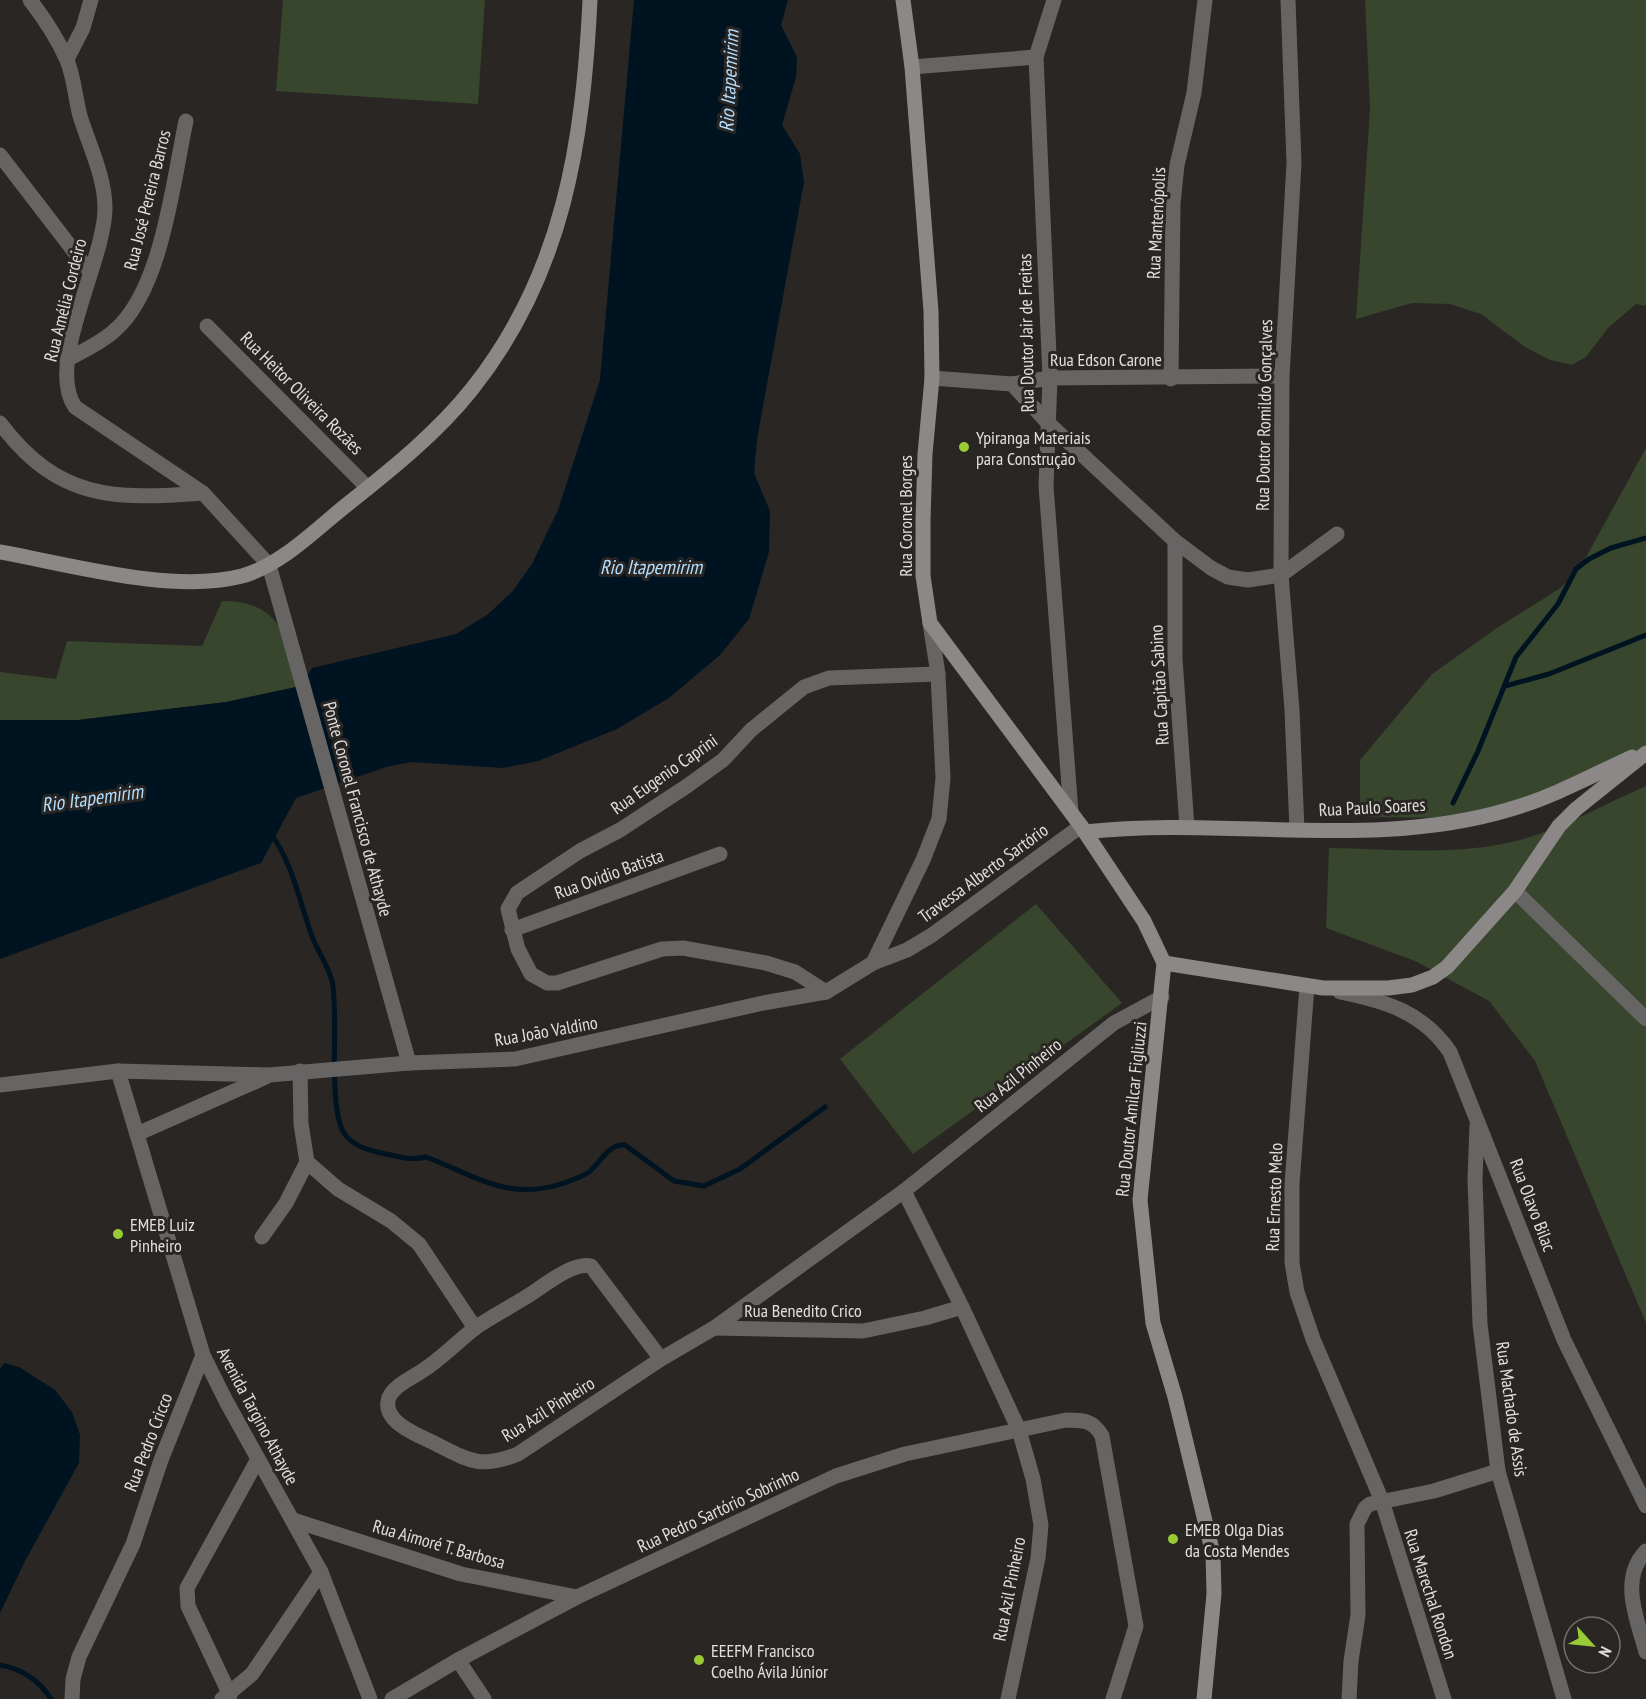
<svg xmlns="http://www.w3.org/2000/svg" width="1646" height="1699" viewBox="0 0 1646 1699" font-family="'PT Sans Narrow',sans-serif">
	<style>
		.green { fill: #38462d }
		.water { fill: #001321 }
		.lines { fill: none; stroke-linecap: round; stroke-linejoin: round }
		.stream { stroke: #001321; stroke-width: 5 }
		.street { stroke: #676564; stroke-width: 15 }
		.secondary { stroke: #8b8887; stroke-width: 15 }
		.poi-dot { fill: #99cb35; stroke: #292624; stroke-width: 2 }
		.labels { text-anchor: middle; dominant-baseline: central; stroke-width: 6; stroke-linejoin: round; paint-order: stroke }
		.street-label { font-size: 18px; fill: #e1dfdd; stroke: #292624 }
		.poi-label { font-size: 18px; fill: #e1dfdd; stroke: #292624; text-anchor: start }
		.water-label { font-size: 20px; font-style: italic; fill: #b2defe; stroke: #292624 }
	</style>
	<rect width="100%" height="100%" fill="#292624"/>
	<g class="green">
		<path d="M 283,0 L 485,0 L 478,104 L 276,91 Z"/>
		<path d="M 1365,0 L 1646,0 L 1646,306 L 1636,304 L 1608,328 L 1586,357 L 1572,365 L 1550,360 L 1525,347 L 1481,314 L 1450,304 L 1412,303 L 1356,319 L 1370,108 Z"/>
		<path d="M 1646,448 L 1646,752 L 1597,774 L 1466,818 L 1360,817 L 1360,760 L 1432,674 L 1500,626 L 1559,589 L 1579,570 Z"/>
		<path d="M 222,601 C 283,601 286,640 301,686 L 226,702 L 78,720 L 0,720 L 0,672 L 56,679 L 67,641 L 202,646 Z"/>
		<path d="M 1646,786 L 1646,1323 L 1535,1061 L 1489,1001 L 1415,961 L 1326,928 L 1329,848 C 1391,849 1456,856 1516,841 C 1562,829 1602,805 1646,786 Z"/>
		<path d="M 1036,904 L 1122,1003 L 913,1154 L 840,1059 Z"/>
	</g>
	<g class="water">
		<path d="M 634,0 L 788,0 L 781,25 L 797,57 L 796,77 L 782,125 L 800,154 L 804,182 L 757,439 L 754,473 L 770,511 L 769,552 L 749,619 L 720,655 L 669,698 L 617,729 L 538,761 L 503,768 L 411,762 L 386,767 L 296,798 L 261,863 L 0,959 L 0,720 L 78,720 L 226,702 L 301,686 L 312,668 L 456,634 L 487,615 L 512,592 L 532,564 L 558,510 L 600,380 Z"/>
		<path d="M 4,1363 L 19,1367 L 55,1390 L 72,1412 L 80,1435 L 79,1463 L 25,1561 L 0,1613 L 0,1369 Z"/>
	</g>
	<g class="lines">
		<g class="stream">
			<path d="M 1505,686 L 1549,674 L 1646,635"/>
			<path d="M 1453,803 L 1478,751 L 1516,657 L 1558,604 L 1576,569 L 1589,559 L 1611,548 L 1646,538"/>
			<path d="M 270,833 C 293,862 300,905 313,939 C 319,953 328,966 332,981 C 340,1015 325,1118 348,1138 C 357,1147 369,1150 381,1153 C 396,1156 411,1161 426,1157 C 476,1176 509,1202 564,1183 C 572,1180 582,1177 589,1172 C 601,1162 608,1144 625,1145 L 674,1181 L 704,1186 L 740,1169 L 825,1107"/>
			<path d="M 0,1665 C 22,1669 39,1680 51,1699"/>
		</g>
		<g class="street">
			<path d="M 30,0 C 43,17 57,38 66,58 C 74,75 75,97 80,116 C 89,145 105,177 105,208 C 105,261 45,363 75,407 L 203,493 L 269,565 L 409,1063"/>
			<path d="M 1054,0 L 1036,57 L 1050,378 L 1046,486 L 1071,812"/>
			<path d="M 1288,0 L 1294,163 L 1282,376 L 1281,575 L 1292,710 L 1297,830"/>
			<path d="M 67,59 L 83,28 L 91,0"/>
			<path d="M 912,67 L 1036,57"/>
			<path d="M 0,155 L 90,272"/>
			<path d="M 207,326 L 368,488"/>
			<path d="M 67,360 C 82,351 101,343 114,331 C 162,291 173,181 186,121"/>
			<path d="M 932,378 L 1012,384 L 1050,378 L 1282,376"/>
			<path d="M 1171,379 L 1173,204 L 1177,165 L 1194,93 L 1205,0"/>
			<path d="M 1012,384 L 1047,422 L 1175,541 L 1211,568 L 1228,577 L 1248,580 L 1281,575 L 1337,534"/>
			<path d="M 0,423 C 58,500 113,500 203,493"/>
			<path d="M 1175,541 L 1175,659 L 1187,827"/>
			<path d="M 1515,891 L 1646,1019"/>
			<path d="M 512,930 L 720,854"/>
			<path d="M 873,963 L 907,950 L 932,935 L 1081,826"/>
			<path d="M 1307,986 L 1292,1184 L 1292,1263 L 1297,1292 L 1313,1339 L 1382,1501 L 1444,1699"/>
			<path d="M 826,992 L 795,972 L 766,963 L 683,948 L 662,949 L 557,983 L 547,983 L 531,974 L 518,949 L 508,909 L 517,893 L 580,851 L 620,830 L 687,786 L 723,760 L 751,730 L 804,687 L 829,678 L 938,674"/>
			<path d="M 1340,992 C 1385,1001 1423,1012 1450,1052 L 1564,1340 L 1646,1506"/>
			<path d="M 118,1071 L 203,1355 L 226,1401 L 321,1572 L 370,1699"/>
			<path d="M 0,1085 L 118,1071 L 269,1075 L 409,1063 L 515,1059 L 763,1003 L 826,992 L 873,963 L 923,860 L 939,819 L 943,778 L 938,674 L 930,623"/>
			<path d="M 1477,1125 L 1475,1179 L 1480,1324 L 1498,1471 L 1564,1699"/>
			<path d="M 137,1134 L 266,1077"/>
			<path d="M 307,1162 L 338,1189 L 391,1221 L 419,1244 L 475,1328"/>
			<path d="M 904,1191 L 962,1307 L 1019,1430 L 1033,1479 L 1041,1525 L 1038,1558 L 1008,1699"/>
			<path d="M 262,1237 L 286,1203 L 307,1162 L 301,1124 L 300,1071"/>
			<path d="M 714,1328 L 863,1331 L 925,1318 L 962,1307"/>
			<path d="M 661,1359 L 591,1266 C 571,1262 543,1287 526,1297 C 510,1307 491,1317 475,1328 C 457,1342 441,1359 422,1371 C 412,1378 390,1387 388,1401 C 384,1424 421,1436 436,1444 C 470,1461 480,1469 518,1454 L 661,1359 L 714,1328 L 904,1191 L 1114,1023 L 1162,997"/>
			<path d="M 293,1520 L 461,1574 L 577,1597"/>
			<path d="M 1646,1551 C 1619,1579 1637,1619 1646,1652"/>
			<path d="M 458,1660 L 484,1699"/>
			<path d="M 230,1695 L 188,1606 L 187,1588 L 258,1459"/>
			<path d="M 72,1699 L 73,1679 L 79,1657 L 133,1544 L 161,1460 L 203,1355"/>
			<path d="M 222,1699 L 252,1674 L 321,1572"/>
			<path d="M 392,1699 L 458,1660 L 577,1597 L 836,1476 L 905,1454 L 1066,1420 C 1083,1420 1093,1420 1102,1436 L 1136,1626 L 1113,1699"/>
			<path d="M 1349,1699 L 1351,1661 L 1358,1615 L 1357,1524 L 1365,1508 L 1370,1504 L 1434,1491 L 1498,1471"/>
		</g>
		<g class="secondary">
			<path d="M 903,0 L 912,67 L 931,311 L 932,378 L 925,454 L 923,521 L 923,576 L 930,623 L 1081,826 L 1144,921 L 1164,963 L 1140,1200 L 1153,1323 L 1175,1397 L 1213,1554 L 1214,1594 L 1204,1699"/>
			<path d="M 0,552 C 72,565 172,594 242,576 C 282,565 317,528 349,503 C 392,469 438,432 472,389 C 564,273 583,142 590,0"/>
			<path d="M 1085,832 C 1226,816 1373,851 1511,809 C 1553,797 1593,775 1632,757"/>
			<path d="M 1164,963 L 1323,988 L 1388,988 L 1412,985 L 1433,977 L 1447,967 L 1515,891 L 1559,826 L 1576,809 L 1646,753"/>
		</g>
	</g>
	<g class="poi-dot">
		<circle cx="964" cy="447" r="6"/>
		<circle cx="118" cy="1234" r="6"/>
		<circle cx="1173" cy="1539" r="6"/>
		<circle cx="699" cy="1660" r="6"/>
	</g>
	<g class="labels">
		<g class="street-label">
			<text transform="translate(147 200) rotate(-76)">Rua José Pereira Barros</text>
			<text transform="translate(1156 223) rotate(-87)">Rua Mantenópolis</text>
			<text transform="translate(65 300) rotate(-76)">Rua Amélia Cordeiro</text>
			<text transform="translate(1026 333) rotate(-91)">Rua Doutor Jair de Freitas</text>
			<text x="1106" y="359">Rua Edson Carone</text>
			<text transform="translate(302 393) rotate(45)">Rua Heitor Oliveira Rozães</text>
			<text transform="translate(1264 415) rotate(-89)">Rua Doutor Romildo Gonçalves</text>
			<text transform="translate(905 516) rotate(-90)">Rua Coronel Borges</text>
			<text transform="translate(1159 685) rotate(-93)">Rua Capitão Sabino</text>
			<text transform="translate(664 774) rotate(-35)">Rua Eugenio Caprini</text>
			<text transform="translate(1372 807) rotate(-3)">Rua Paulo Soares</text>
			<text transform="translate(358 809) rotate(75)">Ponte Coronel Francisco de Athayde</text>
			<text transform="translate(983 873) rotate(-36)">Travessa Alberto Sartório</text>
			<text transform="translate(609 874) rotate(-20)">Rua Ovidio Batista</text>
			<text transform="translate(546 1031) rotate(-10)">Rua João Valdino</text>
			<text transform="translate(1018 1075) rotate(-39)">Rua Azil Pinheiro</text>
			<text transform="translate(1131 1109) rotate(-84)">Rua Doutor Amilcar Figliuzzi</text>
			<text transform="translate(1274 1197) rotate(-88)">Rua Ernesto Melo</text>
			<text transform="translate(1533 1205) rotate(69)">Rua Olavo Bilac</text>
			<text x="803" y="1310">Rua Benedito Crico</text>
			<text transform="translate(548 1409) rotate(-32)">Rua Azil Pinheiro</text>
			<text transform="translate(1512 1409) rotate(82)">Rua Machado de Assis</text>
			<text transform="translate(258 1416) rotate(62)">Avenida Targino Athayde</text>
			<text transform="translate(148 1442) rotate(-69)">Rua Pedro Cricco</text>
			<text transform="translate(718 1510) rotate(-25)">Rua Pedro Sartório Sobrinho</text>
			<text transform="translate(439 1544) rotate(16)">Rua Aimoré T. Barbosa</text>
			<text transform="translate(1009 1589) rotate(-79)">Rua Azil Pinheiro</text>
			<text transform="translate(1431 1594) rotate(72)">Rua Marechal Rondon</text>
		</g>
		<g class="poi-label">
			<text x="976" y="437">Ypiranga Materiais<tspan x="976" dy="21">para Construção</tspan></text>
			<text x="130" y="1224">EMEB Luiz<tspan x="130" dy="21">Pinheiro</tspan></text>
			<text x="1185" y="1529">EMEB Olga Dias<tspan x="1185" dy="21">da Costa Mendes</tspan></text>
			<text x="711" y="1650">EEEFM Francisco<tspan x="711" dy="21">Coelho Ávila Júnior</tspan></text>
		</g>
		<g class="water-label">
			<text transform="translate(729 81) rotate(-87)">Rio Itapemirim</text>
			<text x="651" y="567">Rio Itapemirim</text>
			<text transform="translate(92 798) rotate(-8)">Rio Itapemirim</text>
		</g>
	</g>
	<g transform="translate(1592 1645) rotate(117)"><circle r="28" fill="#292624" stroke="#73706e" stroke-width="1.5"/>
	<path d="M0-4.5L10 22L0 15L-10 22Z" fill="#99cb35"/>
	<text y="-9" font-size="16" font-weight="bold" text-anchor="middle" fill="#e1dfdd">N</text>
	</g>
</svg>
